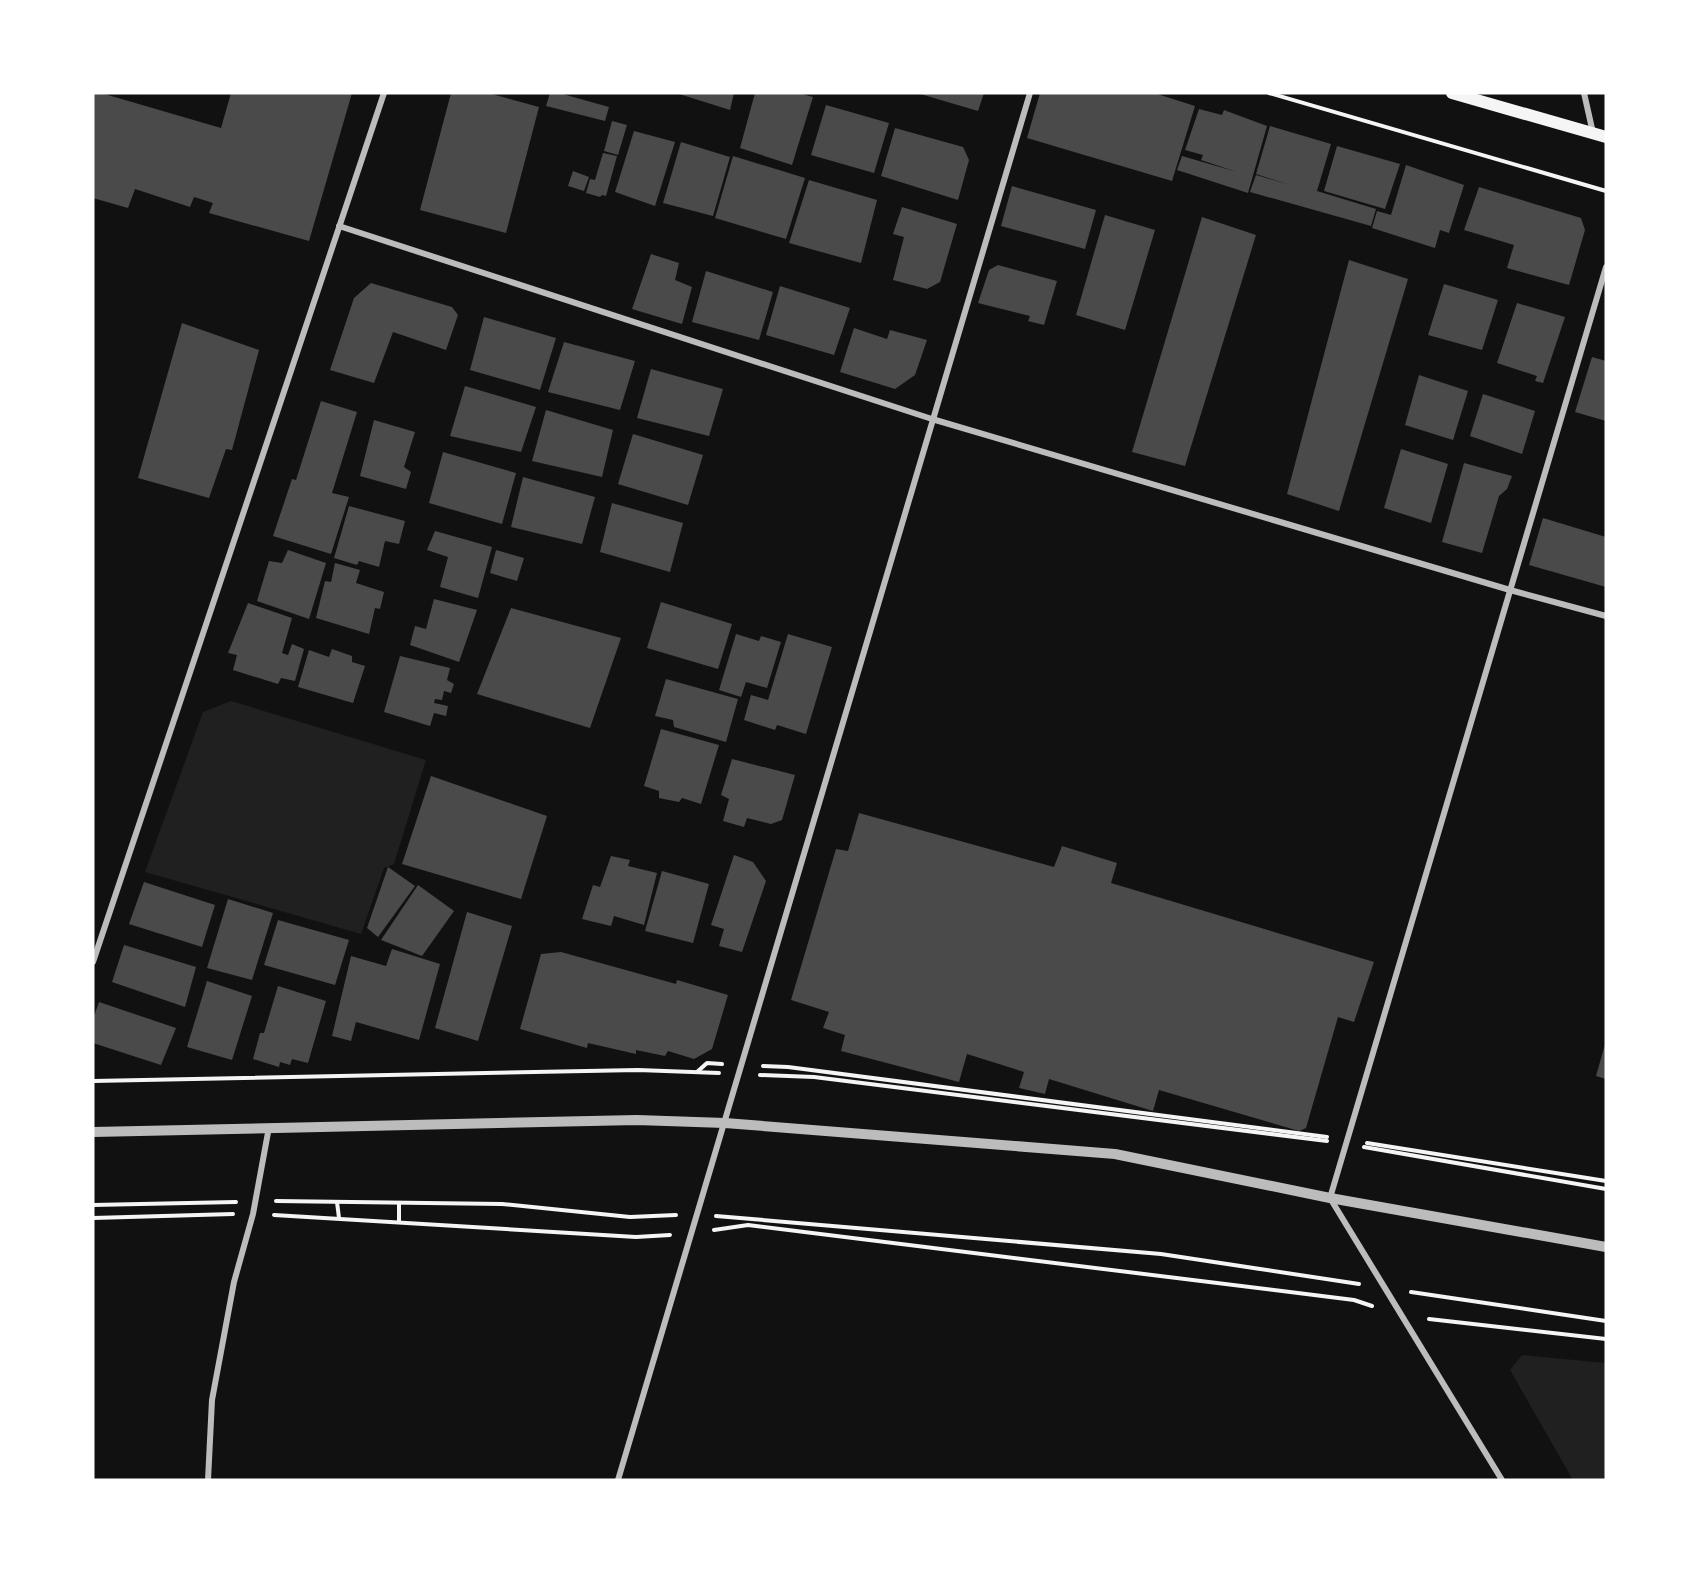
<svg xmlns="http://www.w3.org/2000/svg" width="1699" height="1573" viewBox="0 0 1699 1573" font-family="'Varela Round',sans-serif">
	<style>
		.green { fill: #202020 }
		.building { fill: #4a4a4a }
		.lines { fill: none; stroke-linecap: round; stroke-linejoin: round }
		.path { stroke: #f5f5f5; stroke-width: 4 }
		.minor { stroke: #bcbcbc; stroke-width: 6 }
		.tertiary { stroke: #bcbcbc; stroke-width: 10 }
		.secondary { stroke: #f5f5f5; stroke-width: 12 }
	</style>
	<rect width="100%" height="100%" fill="#111"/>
	<g class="green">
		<path d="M 231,701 L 426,760 L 394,864 L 384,868 L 361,934 L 145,872 L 203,712 Z"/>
		<path d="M 1522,1355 L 1606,1363 L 1606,1480 L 1573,1480 L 1510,1370 Z"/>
	</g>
	<g class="building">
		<path d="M 93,93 L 101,93 L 221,128 L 231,93 L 352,93 L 309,241 L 209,213 L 213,203 L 194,197 L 190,207 L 135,189 L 128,208 L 93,198 Z"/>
		<path d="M 451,93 L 488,93 L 539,107 L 506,233 L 420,210 Z"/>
		<path d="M 550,93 L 559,93 L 609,107 L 605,121 L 546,106 Z"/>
		<path d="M 676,93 L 734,93 L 730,110 Z"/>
		<path d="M 755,93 L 798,93 L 813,97 L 792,165 L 740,148 Z"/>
		<path d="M 917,93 L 984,93 L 978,111 Z"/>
		<path d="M 1040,93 L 1154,93 L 1195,106 L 1172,181 L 1027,138 Z"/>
		<path d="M 826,105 L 889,123 L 874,173 L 811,155 Z"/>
		<path d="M 1199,109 L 1222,115 L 1224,110 L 1267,126 L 1248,193 L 1177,170 L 1182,156 L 1237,172 L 1201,160 L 1203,155 L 1185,150 Z"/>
		<path d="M 612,121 L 627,125 L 618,155 L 604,151 Z"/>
		<path d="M 1270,126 L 1331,144 L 1317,191 L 1376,209 L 1371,226 L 1250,192 L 1256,175 L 1290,185 L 1256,174 Z"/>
		<path d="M 895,128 L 963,147 L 969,160 L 958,200 L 881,176 Z"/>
		<path d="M 634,131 L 675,142 L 655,206 L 615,192 Z"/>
		<path d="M 681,142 L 730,157 L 713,216 L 663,203 Z"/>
		<path d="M 1337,146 L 1400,164 L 1385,209 L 1324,191 Z"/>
		<path d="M 603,153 L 617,156 L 606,196 L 602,195 L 600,197 L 586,193 L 590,179 L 595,180 Z"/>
		<path d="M 733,156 L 805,178 L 786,239 L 715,218 Z"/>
		<path d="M 1406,165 L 1464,185 L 1449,233 L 1440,230 L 1435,248 L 1372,228 L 1377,211 L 1391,215 Z"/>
		<path d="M 573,171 L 589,177 L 584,191 L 568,186 Z"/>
		<path d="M 809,180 L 877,200 L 861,263 L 789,243 Z"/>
		<path d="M 1012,186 L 1096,210 L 1085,249 L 1001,226 Z"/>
		<path d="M 1479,187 L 1581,218 L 1585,230 L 1569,285 L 1507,268 L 1514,245 L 1464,230 Z"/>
		<path d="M 902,207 L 957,224 L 940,282 L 927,289 L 893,280 L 904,237 L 893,234 Z"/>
		<path d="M 1105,215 L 1155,230 L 1125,330 L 1076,315 Z"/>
		<path d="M 1202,217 L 1256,235 L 1185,466 L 1132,452 Z"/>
		<path d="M 651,254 L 679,263 L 675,280 L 692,287 L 682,324 L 632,309 Z"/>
		<path d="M 1349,260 L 1408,279 L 1339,511 L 1287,494 Z"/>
		<path d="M 998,265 L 1057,281 L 1044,325 L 1028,321 L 1030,316 L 978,303 L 989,270 Z"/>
		<path d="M 706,271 L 773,292 L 759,340 L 692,322 Z"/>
		<path d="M 371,283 L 452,307 L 458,315 L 446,350 L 393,332 L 374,383 L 330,370 L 354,298 Z"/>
		<path d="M 1444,284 L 1498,300 L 1482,350 L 1428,335 Z"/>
		<path d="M 780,286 L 850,308 L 834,355 L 766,335 Z"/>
		<path d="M 1517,303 L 1565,317 L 1543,383 L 1535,381 L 1537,376 L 1497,363 Z"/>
		<path d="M 484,317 L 556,338 L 540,390 L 470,370 Z"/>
		<path d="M 182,323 L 259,350 L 232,450 L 226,449 L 209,498 L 138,478 Z"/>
		<path d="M 854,328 L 887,339 L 890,330 L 927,340 L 915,375 L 895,389 L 840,372 Z"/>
		<path d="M 564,342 L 635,361 L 620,410 L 548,392 Z"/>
		<path d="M 1592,357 L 1606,361 L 1606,421 L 1575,412 Z"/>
		<path d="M 651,369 L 723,389 L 709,436 L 637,418 Z"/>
		<path d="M 1419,375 L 1468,391 L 1453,440 L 1405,425 Z"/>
		<path d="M 465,386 L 536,407 L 521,452 L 450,436 Z"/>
		<path d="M 1483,394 L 1535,411 L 1522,454 L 1470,436 Z"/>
		<path d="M 321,401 L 357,412 L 332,493 L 349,497 L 331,554 L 273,536 L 292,479 L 296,480 Z"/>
		<path d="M 546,410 L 613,430 L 602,477 L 532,461 Z"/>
		<path d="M 374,420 L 415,432 L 404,467 L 411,472 L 406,489 L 360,476 Z"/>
		<path d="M 633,434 L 703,455 L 688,505 L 618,484 Z"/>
		<path d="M 1401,449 L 1448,464 L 1431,523 L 1384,508 Z"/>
		<path d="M 443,452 L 516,473 L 502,524 L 429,503 Z"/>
		<path d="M 1464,463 L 1512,476 L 1507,489 L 1499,496 L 1482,553 L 1442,542 Z"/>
		<path d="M 523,477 L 595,497 L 582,544 L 511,527 Z"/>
		<path d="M 612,503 L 683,523 L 670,572 L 600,552 Z"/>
		<path d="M 349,506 L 405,521 L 399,544 L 385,541 L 379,567 L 359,561 L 357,565 L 334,558 Z"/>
		<path d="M 1543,518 L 1606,537 L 1606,587 L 1529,565 Z"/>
		<path d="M 435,531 L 492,547 L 478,598 L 440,587 L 448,557 L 427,550 Z"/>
		<path d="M 288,550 L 326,563 L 309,619 L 257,601 L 269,561 L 282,563 Z"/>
		<path d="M 496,550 L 524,558 L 517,581 L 490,573 Z"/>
		<path d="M 335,563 L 360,570 L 356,583 L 384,592 L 380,609 L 375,608 L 369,634 L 316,618 L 325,581 L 331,582 Z"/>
		<path d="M 434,599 L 477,610 L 459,662 L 410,645 L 415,626 L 426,629 Z"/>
		<path d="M 661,602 L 732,624 L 718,669 L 647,648 Z"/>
		<path d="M 248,603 L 292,618 L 282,653 L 288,655 L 292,644 L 304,649 L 295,681 L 281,678 L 278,684 L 233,670 L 237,655 L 228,653 Z"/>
		<path d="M 511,608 L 621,638 L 590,728 L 477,694 Z"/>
		<path d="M 736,634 L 759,641 L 761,636 L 781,642 L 767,688 L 746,682 L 741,697 L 719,690 Z"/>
		<path d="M 788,634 L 832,647 L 806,734 L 777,725 L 775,730 L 744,720 L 751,695 L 768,700 Z"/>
		<path d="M 332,649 L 352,656 L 352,662 L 365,666 L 353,703 L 298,687 L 309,650 L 329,657 Z"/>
		<path d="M 400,656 L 450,668 L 447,680 L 454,684 L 451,693 L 444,691 L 442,700 L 435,699 L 434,703 L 448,706 L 446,716 L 434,713 L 430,726 L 384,712 Z"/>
		<path d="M 666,679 L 738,699 L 726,742 L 674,727 L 673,720 L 655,716 Z"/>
		<path d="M 661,729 L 719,745 L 701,804 L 682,798 L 679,802 L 659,798 L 659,791 L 644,786 Z"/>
		<path d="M 732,759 L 795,775 L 782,820 L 771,824 L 747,818 L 744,827 L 723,821 L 729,799 L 721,795 Z"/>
		<path d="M 431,776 L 547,816 L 521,899 L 402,864 Z"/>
		<path d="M 859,813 L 1054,867 L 1062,846 L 1117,863 L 1111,883 L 1374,962 L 1354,1022 L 1338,1017 L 1306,1128 L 1299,1131 L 1159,1090 L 1153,1111 L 1049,1079 L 1045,1094 L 1019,1088 L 1024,1072 L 967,1054 L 959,1082 L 841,1051 L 845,1035 L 823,1028 L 829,1012 L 791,1000 L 836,849 L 848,851 Z"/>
		<path d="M 734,855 L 753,862 L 766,881 L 742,952 L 719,946 L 724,929 L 711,925 Z"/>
		<path d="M 611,856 L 630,860 L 628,866 L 657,873 L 644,925 L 614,916 L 611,926 L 582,919 L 593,885 L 600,887 Z"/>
		<path d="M 388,867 L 415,886 L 378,937 L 367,928 Z"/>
		<path d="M 662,871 L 709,884 L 693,943 L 645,931 Z"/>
		<path d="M 144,882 L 215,905 L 202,947 L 129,924 Z"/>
		<path d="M 418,885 L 454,911 L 422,956 L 381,940 Z"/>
		<path d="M 228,899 L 273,913 L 252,980 L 207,968 Z"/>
		<path d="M 467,912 L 512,926 L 478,1041 L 435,1028 Z"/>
		<path d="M 278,920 L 349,940 L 335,985 L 264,965 Z"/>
		<path d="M 124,945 L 196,967 L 185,1007 L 112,982 Z"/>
		<path d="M 392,949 L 440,964 L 419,1040 L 356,1022 L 351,1041 L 332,1036 L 351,956 L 386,966 Z"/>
		<path d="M 561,952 L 676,984 L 677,980 L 728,995 L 712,1049 L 694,1059 L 668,1051 L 665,1056 L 636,1050 L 636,1054 L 588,1043 L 587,1048 L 520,1029 L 541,954 Z"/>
		<path d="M 207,981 L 252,996 L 232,1060 L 187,1047 Z"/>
		<path d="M 278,986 L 326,1001 L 308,1063 L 292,1059 L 290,1065 L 280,1062 L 279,1067 L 253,1059 L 260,1033 L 264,1033 Z"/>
		<path d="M 99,1002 L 176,1028 L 161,1065 L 93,1043 L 93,1019 Z"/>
		<path d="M 1606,1041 L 1606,1079 L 1596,1076 Z"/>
	</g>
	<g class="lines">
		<g class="path">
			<path d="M 1269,93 L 1606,191"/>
			<path d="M 763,1066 L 788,1067 L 1327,1137"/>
			<path d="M 697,1072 L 707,1063 L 722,1064"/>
			<path d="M 760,1075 L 814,1077 L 1327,1141"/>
			<path d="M 93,1081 L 638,1070 L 719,1073"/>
			<path d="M 1367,1143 L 1606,1181"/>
			<path d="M 1364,1147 L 1606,1189"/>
			<path d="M 276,1201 L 502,1204 L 630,1217 L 676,1215"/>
			<path d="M 337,1202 L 339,1218"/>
			<path d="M 399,1204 L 399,1222"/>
			<path d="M 93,1205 L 236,1202"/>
			<path d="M 274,1215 L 636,1237 L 670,1235"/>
			<path d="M 716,1216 L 1161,1254 L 1359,1284"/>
			<path d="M 93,1218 L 233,1214"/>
			<path d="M 714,1230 L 748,1225 L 1354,1300 L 1372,1306"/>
			<path d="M 1411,1292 L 1606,1321"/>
			<path d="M 1429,1319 L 1606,1339"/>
		</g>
		<g class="minor">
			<path d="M 1584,93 L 1593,133"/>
			<path d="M 339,226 L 932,419 L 1510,590 L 1606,616"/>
			<path d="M 93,962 L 384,93"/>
			<path d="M 208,1480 L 212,1400 L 234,1282 L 253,1214 L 269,1127"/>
			<path d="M 618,1480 L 1030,93"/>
			<path d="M 1502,1480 L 1330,1198 L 1606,267"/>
		</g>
		<path class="tertiary" d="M 93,1132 L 637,1120 L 725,1123 L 1115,1154 L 1330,1198 L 1606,1247"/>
		<path class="secondary" d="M 1452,93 L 1606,137"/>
	</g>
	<rect width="1699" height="1573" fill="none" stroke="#ffffff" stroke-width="189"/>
</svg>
